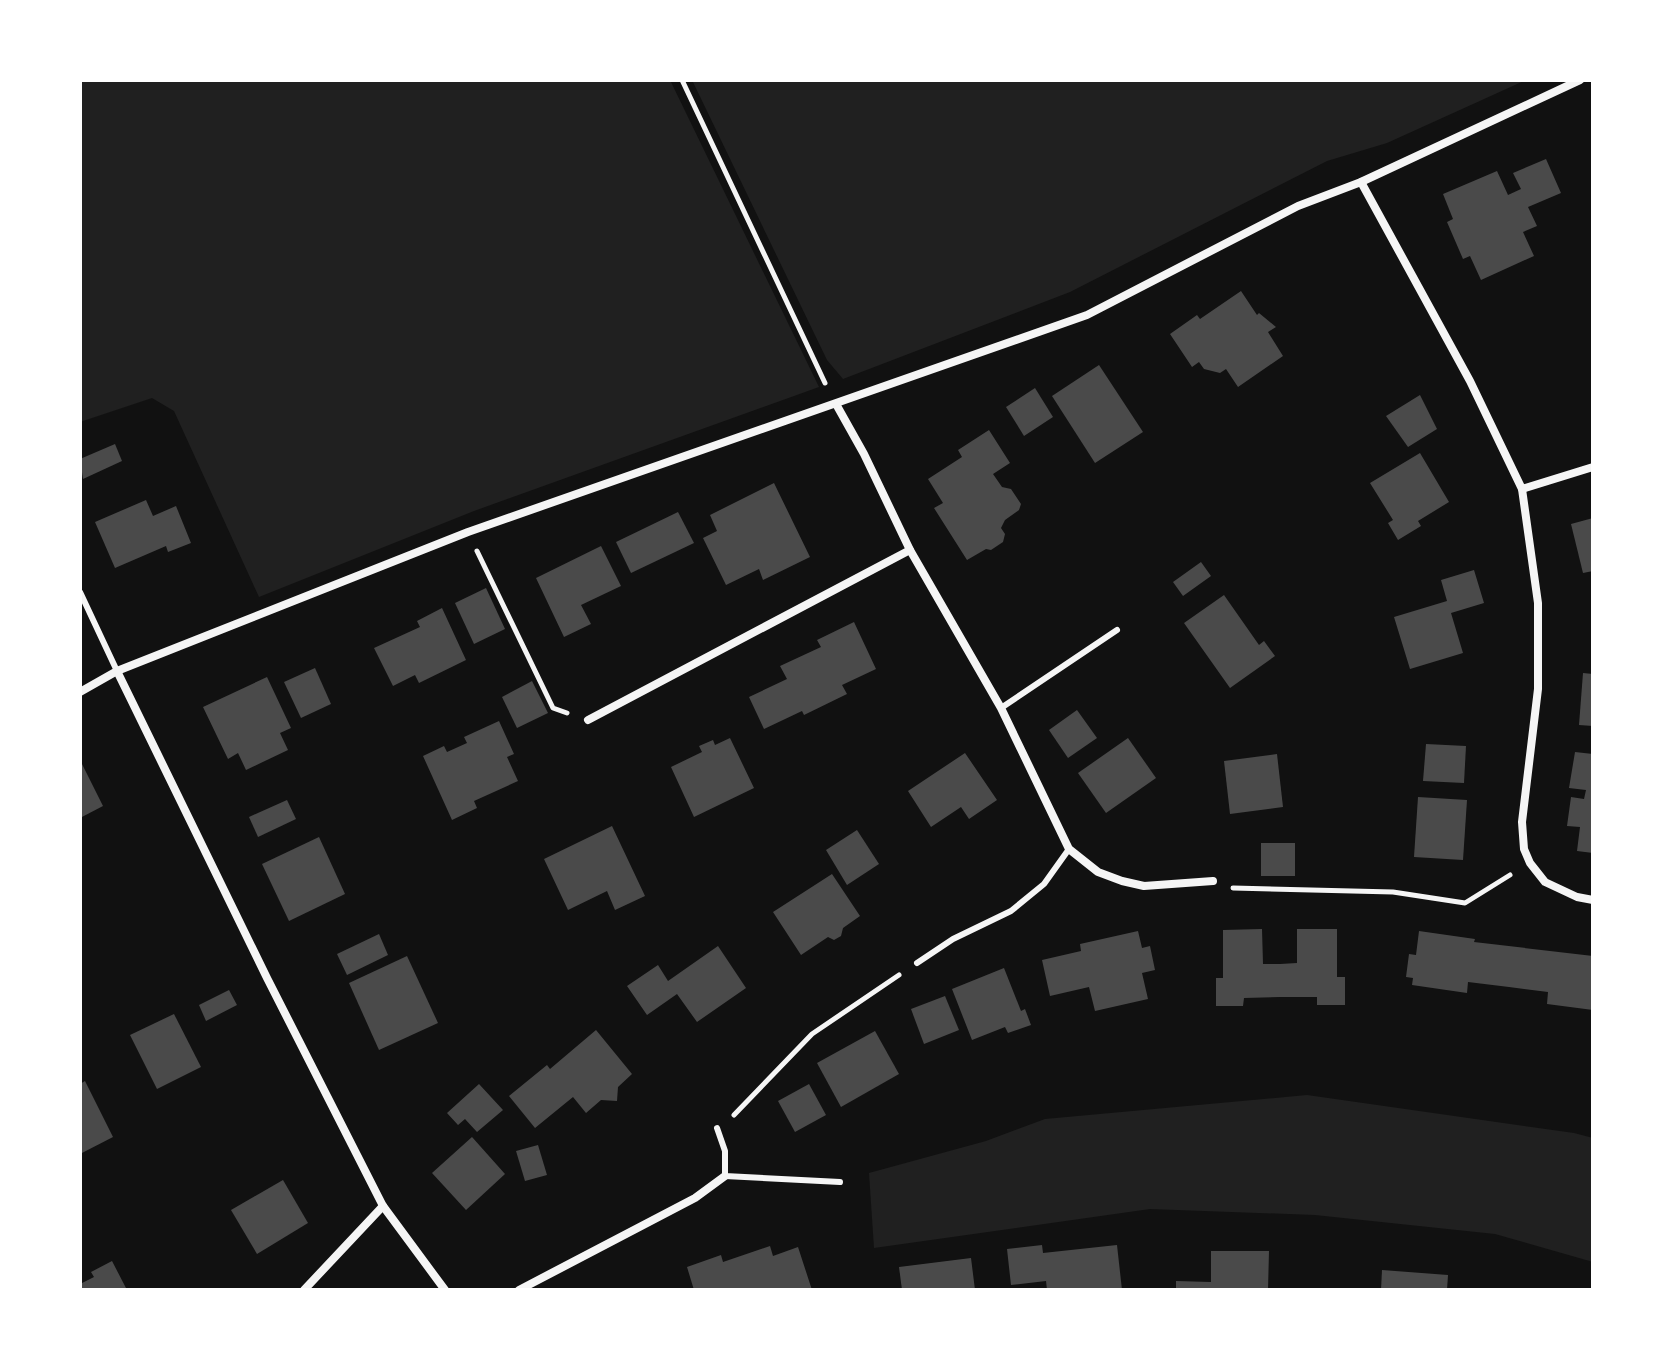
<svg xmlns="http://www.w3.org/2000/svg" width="1673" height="1370" viewBox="0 0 1673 1370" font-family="'Asap Condensed',sans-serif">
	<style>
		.green { fill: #202020 }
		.building { fill: #4a4a4a }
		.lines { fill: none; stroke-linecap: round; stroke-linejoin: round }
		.path { stroke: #f5f5f5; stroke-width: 5 }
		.service { stroke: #f5f5f5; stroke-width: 6 }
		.minor { stroke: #f5f5f5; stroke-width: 8 }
	</style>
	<rect width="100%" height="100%" fill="#111"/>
	<g class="green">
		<path d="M 80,80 L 670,80 L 819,387 L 474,511 L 259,597 L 174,411 L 152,398 L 80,422 Z"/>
		<path d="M 692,80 L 1526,80 L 1387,143 L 1327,161 L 1070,292 L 843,379 L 827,360 Z"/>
		<path d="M 1307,1095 L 1574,1133 L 1593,1138 L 1593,1262 L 1495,1234 L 1315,1215 L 1150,1209 L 874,1248 L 869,1173 L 986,1141 L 1045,1119 Z"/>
	</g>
	<g class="building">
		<path d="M 1546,159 L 1561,193 L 1528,207 L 1537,226 L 1523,232 L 1534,256 L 1481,280 L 1470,256 L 1463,259 L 1447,222 L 1453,219 L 1443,194 L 1497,171 L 1508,195 L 1521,189 L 1513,173 Z"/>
		<path d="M 1241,291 L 1257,315 L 1259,313 L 1276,327 L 1268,332 L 1283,356 L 1238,387 L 1226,369 L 1220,373 L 1204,369 L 1199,362 L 1192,367 L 1170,334 L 1197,315 L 1200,319 Z"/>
		<path d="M 1099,365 L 1143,432 L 1095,463 L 1052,396 Z"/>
		<path d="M 1035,388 L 1053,417 L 1024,436 L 1006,407 Z"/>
		<path d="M 1420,395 L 1437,429 L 1408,447 L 1386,416 Z"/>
		<path d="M 989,430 L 1010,463 L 993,474 L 1002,487 L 1011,489 L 1021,504 L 1019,510 L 1005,520 L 1001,528 L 1005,534 L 1003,542 L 991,550 L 986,549 L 967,560 L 934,508 L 943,503 L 928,479 L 962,457 L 958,450 Z"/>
		<path d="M 115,444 L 122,461 L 83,479 L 80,459 Z"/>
		<path d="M 1420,453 L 1449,502 L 1418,521 L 1421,526 L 1398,540 L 1388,523 L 1393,520 L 1370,483 Z"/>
		<path d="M 774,483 L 810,557 L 763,580 L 759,569 L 726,585 L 703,538 L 717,531 L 710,515 Z"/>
		<path d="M 146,500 L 153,516 L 176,506 L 191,543 L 168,552 L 166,546 L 115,568 L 95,522 Z"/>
		<path d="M 678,512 L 694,543 L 631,573 L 616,542 Z"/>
		<path d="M 1593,518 L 1593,571 L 1583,573 L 1571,524 Z"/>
		<path d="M 601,546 L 621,586 L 581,605 L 591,624 L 564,637 L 536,578 Z"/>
		<path d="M 1201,562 L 1211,576 L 1183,596 L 1173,582 Z"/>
		<path d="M 1474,570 L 1484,603 L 1451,613 L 1463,653 L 1410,669 L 1394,617 L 1447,601 L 1441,580 Z"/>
		<path d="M 486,588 L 505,629 L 474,644 L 455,603 Z"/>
		<path d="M 1224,595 L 1259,645 L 1264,641 L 1275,656 L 1230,688 L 1184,623 Z"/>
		<path d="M 442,608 L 466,660 L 419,683 L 415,675 L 393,686 L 374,648 L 420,627 L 417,621 Z"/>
		<path d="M 854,622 L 876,669 L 842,685 L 847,694 L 804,715 L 802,711 L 764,729 L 749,697 L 787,679 L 780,666 L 821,647 L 817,640 Z"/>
		<path d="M 315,668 L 331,704 L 301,718 L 284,682 Z"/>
		<path d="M 1583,673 L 1593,674 L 1593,726 L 1579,725 Z"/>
		<path d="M 267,677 L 291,728 L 280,733 L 288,750 L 246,770 L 238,753 L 228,759 L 203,707 Z"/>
		<path d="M 532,681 L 548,713 L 517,728 L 502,697 Z"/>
		<path d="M 1077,710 L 1097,738 L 1068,758 L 1049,730 Z"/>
		<path d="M 499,721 L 514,754 L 507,757 L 518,781 L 474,801 L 477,808 L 452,820 L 423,756 L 444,746 L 447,752 L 467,743 L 464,737 Z"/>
		<path d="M 730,738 L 754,788 L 694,817 L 671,767 L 702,752 L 699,746 L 713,740 L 715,745 Z"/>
		<path d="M 1128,738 L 1156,778 L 1106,813 L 1078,773 Z"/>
		<path d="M 1426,744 L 1466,746 L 1464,783 L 1423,781 Z"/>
		<path d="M 1575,752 L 1593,754 L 1593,853 L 1577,851 L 1580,827 L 1567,826 L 1571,797 L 1584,799 L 1586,790 L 1569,788 Z"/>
		<path d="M 965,753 L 997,800 L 969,819 L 961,807 L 931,827 L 908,791 Z"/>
		<path d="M 1277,754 L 1283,807 L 1230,814 L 1224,761 Z"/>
		<path d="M 80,760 L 103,806 L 80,818 Z"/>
		<path d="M 1418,797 L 1467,800 L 1463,860 L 1414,857 Z"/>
		<path d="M 287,800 L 296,819 L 258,837 L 249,817 Z"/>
		<path d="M 612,826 L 645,896 L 615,910 L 607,891 L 568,910 L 544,859 Z"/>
		<path d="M 857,830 L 879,864 L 847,885 L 826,850 Z"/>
		<path d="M 319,837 L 345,894 L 289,921 L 262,864 Z"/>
		<rect x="1261" y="843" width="34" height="33"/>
		<path d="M 832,874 L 860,916 L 843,928 L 841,936 L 834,940 L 828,937 L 801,955 L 773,912 Z"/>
		<path d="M 1262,929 L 1263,964 L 1280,964 L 1297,963 L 1297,929 L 1337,929 L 1337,977 L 1345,977 L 1345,1005 L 1317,1005 L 1317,997 L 1280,997 L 1244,998 L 1243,1006 L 1216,1006 L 1216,978 L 1223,978 L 1223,930 Z"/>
		<path d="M 1138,931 L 1142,948 L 1150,946 L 1155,970 L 1142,973 L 1148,999 L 1095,1011 L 1089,987 L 1050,996 L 1042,960 L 1081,951 L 1080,944 Z"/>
		<path d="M 1419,931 L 1475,939 L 1474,942 L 1593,956 L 1593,1010 L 1547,1004 L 1548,992 L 1509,987 L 1468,982 L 1467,993 L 1412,985 L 1413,978 L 1406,977 L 1409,954 L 1416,955 Z"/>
		<path d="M 379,934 L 388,955 L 347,975 L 337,954 Z"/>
		<path d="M 718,946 L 746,988 L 697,1022 L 677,994 L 647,1015 L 627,986 L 658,965 L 668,981 Z"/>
		<path d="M 407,956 L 438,1023 L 379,1050 L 349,983 Z"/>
		<path d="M 1004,968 L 1021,1011 L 1025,1009 L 1031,1025 L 1008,1033 L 1005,1027 L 972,1040 L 952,989 Z"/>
		<path d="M 229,990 L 237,1005 L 206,1021 L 199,1005 Z"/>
		<path d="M 945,996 L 959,1030 L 924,1044 L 911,1009 Z"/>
		<path d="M 174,1014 L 201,1067 L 157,1089 L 130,1035 Z"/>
		<path d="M 596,1030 L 632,1074 L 618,1087 L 617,1101 L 601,1100 L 586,1113 L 573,1097 L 535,1128 L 509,1096 L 547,1065 L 550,1069 Z"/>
		<path d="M 875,1031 L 899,1074 L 841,1107 L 817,1063 Z"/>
		<path d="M 85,1081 L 113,1137 L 80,1154 L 80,1084 Z"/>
		<path d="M 479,1084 L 503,1110 L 477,1132 L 465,1119 L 458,1125 L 447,1113 Z"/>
		<path d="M 809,1084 L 826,1115 L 795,1132 L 778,1101 Z"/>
		<path d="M 472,1137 L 505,1174 L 466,1210 L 432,1173 Z"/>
		<path d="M 538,1145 L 547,1175 L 525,1181 L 516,1151 Z"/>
		<path d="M 283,1180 L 308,1223 L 257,1254 L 231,1210 Z"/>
		<path d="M 1042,1245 L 1043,1253 L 1117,1245 L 1122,1290 L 1047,1290 L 1046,1281 L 1011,1285 L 1007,1249 Z"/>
		<path d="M 770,1246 L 773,1256 L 798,1247 L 812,1290 L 694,1290 L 687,1267 L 721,1255 L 723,1262 Z"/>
		<path d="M 1211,1251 L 1269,1251 L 1268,1290 L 1176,1290 L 1176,1281 L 1211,1282 Z"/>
		<path d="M 971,1258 L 975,1290 L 902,1290 L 899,1267 Z"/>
		<path d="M 112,1261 L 127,1290 L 80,1290 L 80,1284 L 94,1277 L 91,1272 Z"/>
		<path d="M 1382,1270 L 1448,1275 L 1447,1290 L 1381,1290 Z"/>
	</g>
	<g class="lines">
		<g class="path">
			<path d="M 682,80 L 825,383"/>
			<path d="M 477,551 L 553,708 L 567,713"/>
			<path d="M 1233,888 L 1393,892 L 1465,903 L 1510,875"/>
			<path d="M 734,1115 L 812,1034 L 899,975"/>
		</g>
		<g class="service">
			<path d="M 80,592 L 117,671"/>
			<path d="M 1001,708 L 1117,630"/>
			<path d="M 917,963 L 953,939 L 1011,911 L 1044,884 L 1069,849"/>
			<path d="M 717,1128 L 725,1151 L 725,1176 L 840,1182"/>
		</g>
		<g class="minor">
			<path d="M 1361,182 L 1470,381 L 1522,489 L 1538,603 L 1538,689 L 1522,822 L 1524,849 L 1530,863 L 1545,882 L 1577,897 L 1593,900"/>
			<path d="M 836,404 L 864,454 L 910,550 L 1001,708 L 1069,849 L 1098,872 L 1122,881 L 1144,886 L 1213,881"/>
			<path d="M 1522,489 L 1593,467"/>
			<path d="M 117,671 L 267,978 L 383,1206 L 445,1290"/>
			<path d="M 80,692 L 117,671 L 468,532 L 1087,315 L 1298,206 L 1361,182 L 1580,80"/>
			<path d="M 588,720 L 910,550"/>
			<path d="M 304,1290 L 383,1206"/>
			<path d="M 519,1290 L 695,1198 L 725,1176"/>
		</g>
	</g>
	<rect width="1673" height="1370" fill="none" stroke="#ffffff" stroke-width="164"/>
</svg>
